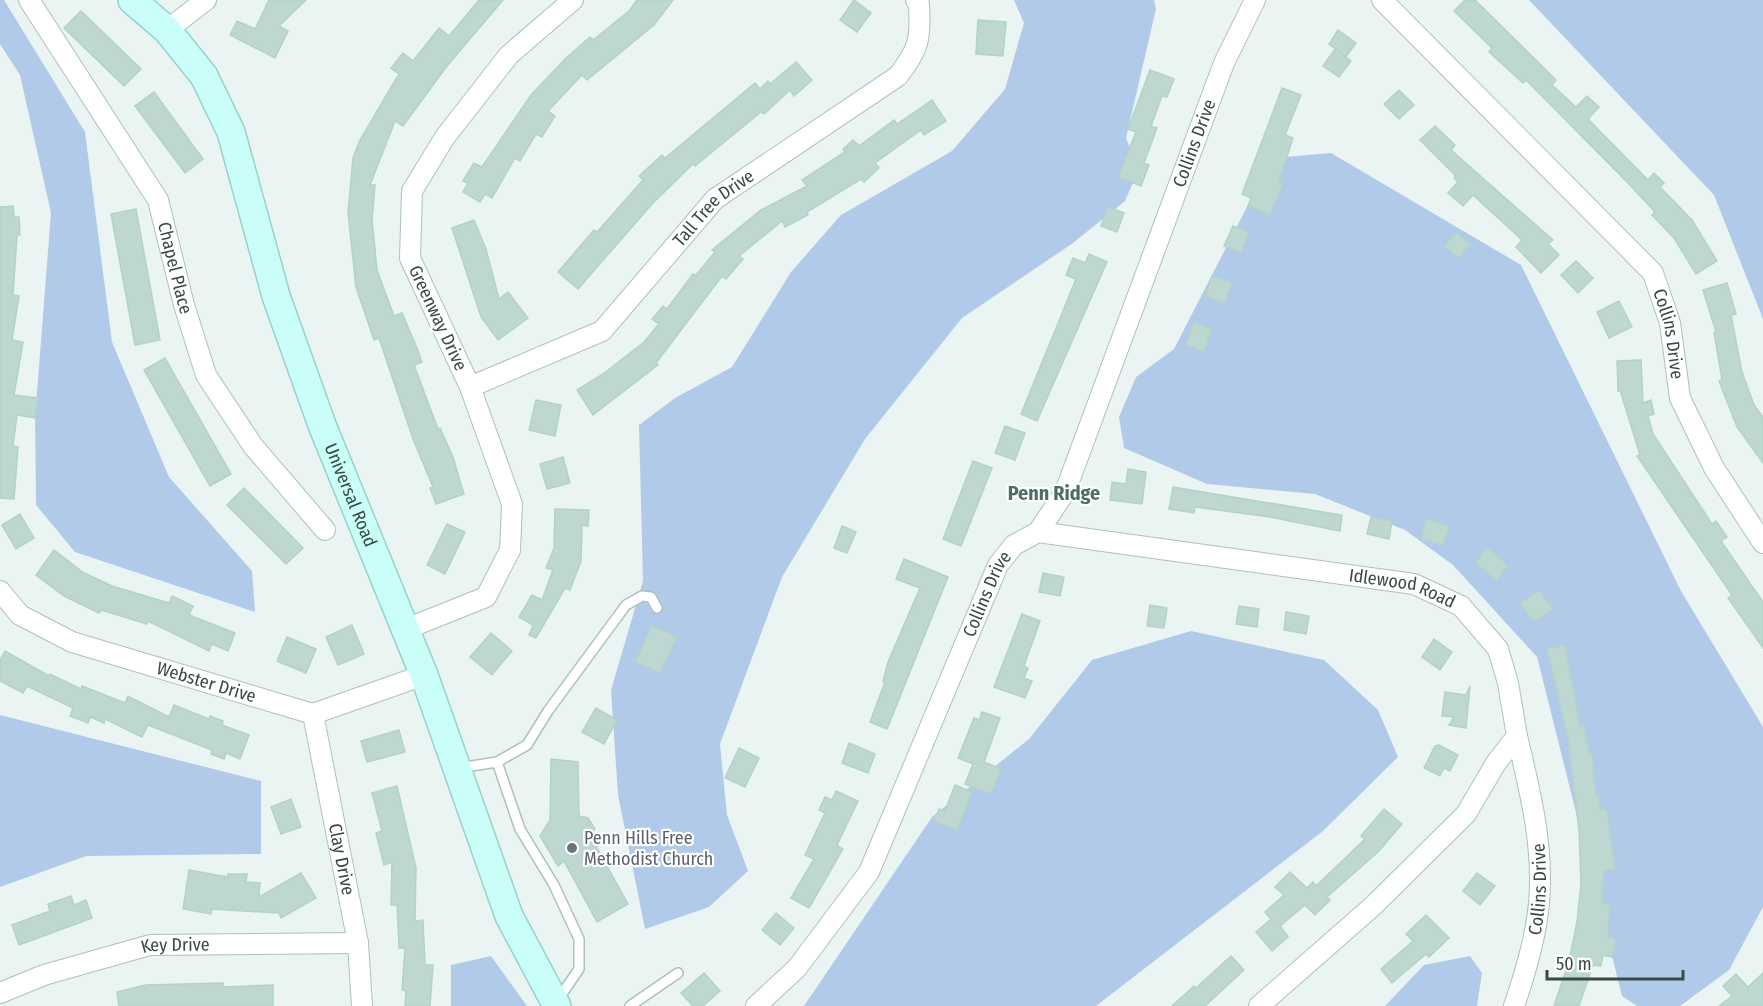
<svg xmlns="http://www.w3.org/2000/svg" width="1763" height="1006" viewBox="0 0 1763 1006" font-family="'Fira Sans Condensed',sans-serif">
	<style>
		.green { fill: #b2caea }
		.building { fill: #bfd7d1; stroke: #b2d3ca; stroke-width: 1.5 }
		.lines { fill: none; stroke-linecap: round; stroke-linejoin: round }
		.lane-casing { stroke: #acc1bd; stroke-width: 12 }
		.street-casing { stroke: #acc1bd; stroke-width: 22 }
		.secondary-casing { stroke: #96d3ca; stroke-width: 30 }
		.lane { stroke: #fff; stroke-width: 9 }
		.street { stroke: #fff; stroke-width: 20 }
		.secondary { stroke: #cafff9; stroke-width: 27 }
		.worship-dot { fill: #6b7280; stroke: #fff; stroke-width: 2 }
		.labels { text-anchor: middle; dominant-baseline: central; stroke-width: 4.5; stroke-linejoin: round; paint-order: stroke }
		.street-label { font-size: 18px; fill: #384a45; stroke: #fff }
		.worship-label { font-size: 18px; fill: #5b616d; stroke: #fff; text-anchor: start }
		.neighbourhood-label { font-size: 20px; font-weight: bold; fill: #4e6d64; stroke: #fff }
	</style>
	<rect width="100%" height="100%" fill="#eaf5f3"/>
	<g class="green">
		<path d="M 0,0 L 4,0 L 85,132 L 112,342 L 169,477 L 252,571 L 255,612 L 75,552 L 36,505 L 35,418 L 51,213 L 20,75 L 0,44 Z"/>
		<path d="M 1014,0 L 1154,0 L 1156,9 L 1126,138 L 1139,169 L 1125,201 L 1073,243 L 962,318 L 865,439 L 782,577 L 720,744 L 727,815 L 748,871 L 709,907 L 645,929 L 618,795 L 611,690 L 643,581 L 639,425 L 675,398 L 732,367 L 791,272 L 841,215 L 952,151 L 1005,89 L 1024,23 Z"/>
		<path d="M 1529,0 L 1763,0 L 1763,319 L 1714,195 Z"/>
		<path d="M 1331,153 L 1521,265 L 1681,591 L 1763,727 L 1763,907 L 1729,970 L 1680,1006 L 1637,1006 L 1622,996 L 1537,657 L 1453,565 L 1405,530 L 1315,494 L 1207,484 L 1124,448 L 1119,417 L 1136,377 L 1174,349 L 1272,158 Z"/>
		<path d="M 1191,631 L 1324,660 L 1378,710 L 1398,757 L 1323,831 L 1096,1006 L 804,1006 L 932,817 L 1029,739 L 1092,660 Z"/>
		<path d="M 0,715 L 261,781 L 261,854 L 86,856 L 0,887 Z"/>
		<path d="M 491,956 L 527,1006 L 451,1006 L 451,965 Z"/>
		<path d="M 1470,956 L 1482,973 L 1477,1006 L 1385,1006 L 1424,965 Z"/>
	</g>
	<g class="building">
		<path d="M 269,0 L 306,0 L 279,26 L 288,31 L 275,58 L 230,35 L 237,21 L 255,29 Z"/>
		<path d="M 479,0 L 503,0 L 447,66 L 403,126 L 395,121 L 370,185 L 375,185 L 372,219 L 377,270 L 394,316 L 402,313 L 417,348 L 422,362 L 414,365 L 438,429 L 440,428 L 453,457 L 464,494 L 436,504 L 430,488 L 433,487 L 413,439 L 379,338 L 374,340 L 356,287 L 348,212 L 353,158 L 360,140 L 399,74 L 391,68 L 403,53 L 413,61 L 439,28 L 449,36 Z"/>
		<path d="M 637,0 L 673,0 L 654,25 L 587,80 L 582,75 L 548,111 L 555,116 L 542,137 L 536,134 L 520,161 L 515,158 L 492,198 L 485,194 L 480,202 L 463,192 L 468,183 L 463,181 L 474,163 L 482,167 L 531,95 L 566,58 L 590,37 L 593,40 L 629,11 Z"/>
		<path d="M 854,0 L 871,13 L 857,32 L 840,20 Z"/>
		<path d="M 1465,0 L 1475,0 L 1556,80 L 1552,85 L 1576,107 L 1587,96 L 1599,107 L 1588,119 L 1648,180 L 1654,173 L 1664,183 L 1660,187 L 1692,220 L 1717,261 L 1696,274 L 1674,238 L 1652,215 L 1655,212 L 1628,183 L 1526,80 L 1523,83 L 1489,52 L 1492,48 L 1454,11 Z"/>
		<path d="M 81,11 L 141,69 L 124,86 L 64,28 Z"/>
		<path d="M 978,20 L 1006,22 L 1003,56 L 976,54 Z"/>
		<path d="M 1338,30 L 1356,43 L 1346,57 L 1329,44 Z"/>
		<path d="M 1335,49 L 1351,61 L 1339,77 L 1323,66 Z"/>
		<path d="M 796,62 L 812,80 L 794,96 L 790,90 L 764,114 L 761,112 L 695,166 L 693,164 L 652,204 L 578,289 L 558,272 L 594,230 L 597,232 L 643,180 L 639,176 L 662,155 L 665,158 L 755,83 L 760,89 L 768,81 L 770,84 Z"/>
		<path d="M 1150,70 L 1174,79 L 1167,97 L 1162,96 L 1151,126 L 1157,128 L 1144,163 L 1149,165 L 1141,186 L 1118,177 L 1136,132 L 1128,129 Z"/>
		<path d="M 1282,88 L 1301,95 L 1285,135 L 1293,138 L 1279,181 L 1283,183 L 1270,215 L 1248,206 L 1251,198 L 1242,194 Z"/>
		<path d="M 1399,90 L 1414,105 L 1399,119 L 1384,104 Z"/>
		<path d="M 154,92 L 203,159 L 185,173 L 135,106 Z"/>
		<path d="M 932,100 L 946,121 L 924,135 L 921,130 L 875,163 L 879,168 L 864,182 L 861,179 L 807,212 L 808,215 L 785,227 L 782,221 L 739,256 L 743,259 L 726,279 L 722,276 L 656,363 L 658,365 L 593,415 L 577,390 L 603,374 L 644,342 L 659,324 L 652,319 L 663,306 L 667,309 L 693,274 L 696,275 L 715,252 L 712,250 L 761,210 L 807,186 L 802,180 L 845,152 L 843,149 L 853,140 L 859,146 L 894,120 L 897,124 Z"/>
		<path d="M 1435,126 L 1455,145 L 1451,150 L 1553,240 L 1548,244 L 1559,255 L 1541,273 L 1516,247 L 1522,240 L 1473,195 L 1463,206 L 1448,193 L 1458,182 L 1454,178 L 1456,176 L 1420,140 Z"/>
		<path d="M 13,206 L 14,217 L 19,217 L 20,235 L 17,235 L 13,295 L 19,296 L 12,340 L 23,342 L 14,395 L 38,398 L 35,418 L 17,415 L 13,446 L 18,447 L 14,499 L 0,498 L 0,207 Z"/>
		<path d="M 1108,207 L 1124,213 L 1117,232 L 1101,226 Z"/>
		<path d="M 136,209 L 160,340 L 135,345 L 111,214 Z"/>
		<path d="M 474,220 L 486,249 L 499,299 L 508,292 L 528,318 L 498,340 L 481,317 L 452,228 Z"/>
		<path d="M 1233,226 L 1249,232 L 1241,253 L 1224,246 Z"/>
		<path d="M 1457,232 L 1470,245 L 1458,258 L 1444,246 Z"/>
		<path d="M 1089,254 L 1107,262 L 1037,421 L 1021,414 L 1076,279 L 1066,275 L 1073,258 L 1085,263 Z"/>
		<path d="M 1576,261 L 1593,278 L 1578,293 L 1561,275 Z"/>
		<path d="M 1212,276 L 1232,283 L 1225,303 L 1205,296 Z"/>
		<path d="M 1727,283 L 1736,314 L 1731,315 L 1742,372 L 1754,405 L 1763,417 L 1763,463 L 1737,427 L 1719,381 L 1722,379 L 1714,333 L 1716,332 L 1703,290 Z"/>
		<path d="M 1619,301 L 1632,327 L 1609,338 L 1597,312 Z"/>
		<path d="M 1194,322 L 1212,329 L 1204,352 L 1186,345 Z"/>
		<path d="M 165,358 L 231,474 L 210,486 L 144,370 Z"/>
		<path d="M 1641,360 L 1643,403 L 1651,400 L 1654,414 L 1648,416 L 1653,434 L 1712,524 L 1716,521 L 1727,537 L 1721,541 L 1763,602 L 1763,648 L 1728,598 L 1732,595 L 1637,456 L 1640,455 L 1620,390 L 1618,391 L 1617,361 Z"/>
		<path d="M 536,400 L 561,405 L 555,436 L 529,430 Z"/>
		<path d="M 1005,426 L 1025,433 L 1015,460 L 995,453 Z"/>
		<path d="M 563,457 L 570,483 L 547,489 L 540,464 Z"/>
		<path d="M 973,461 L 992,468 L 961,546 L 943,539 Z"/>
		<path d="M 1128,469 L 1146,472 L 1142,504 L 1110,500 L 1112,482 L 1126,484 Z"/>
		<path d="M 1173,487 L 1342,515 L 1340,531 L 1270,517 L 1195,507 L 1194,513 L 1169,509 Z"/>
		<path d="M 244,488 L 303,548 L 286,564 L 227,505 Z"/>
		<path d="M 555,509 L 589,510 L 588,526 L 582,525 L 581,561 L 570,590 L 565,588 L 536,638 L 529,635 L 533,625 L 519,617 L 532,595 L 542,600 L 553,570 L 546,568 L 554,548 Z"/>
		<path d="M 20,514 L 34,538 L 16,549 L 2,525 Z"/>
		<path d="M 1371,517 L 1392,521 L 1389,539 L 1367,534 Z"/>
		<path d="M 1426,519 L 1449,526 L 1443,545 L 1421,539 Z"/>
		<path d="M 447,524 L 465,532 L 445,574 L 427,565 Z"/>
		<path d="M 842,526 L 856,532 L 847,553 L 834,548 Z"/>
		<path d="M 1487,548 L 1508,565 L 1497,580 L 1475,563 Z"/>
		<path d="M 54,550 L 84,573 L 112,586 L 169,603 L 172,596 L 193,606 L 189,615 L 235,633 L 228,651 L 212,644 L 209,651 L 148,621 L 147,624 L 101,610 L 99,613 L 64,596 L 36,575 Z"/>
		<path d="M 904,559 L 948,577 L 887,729 L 870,722 L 885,682 L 883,681 L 888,662 L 920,588 L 896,579 Z"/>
		<path d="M 1043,573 L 1064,577 L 1060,596 L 1039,592 Z"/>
		<path d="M 1539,590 L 1553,609 L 1537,620 L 1532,620 L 1520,603 Z"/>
		<path d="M 1150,605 L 1167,608 L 1164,628 L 1147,626 Z"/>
		<path d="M 1239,606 L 1259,609 L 1257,627 L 1236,624 Z"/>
		<path d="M 1286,612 L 1309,616 L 1306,634 L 1284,630 Z"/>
		<path d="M 1022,614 L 1040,621 L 1024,666 L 1028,668 L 1024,678 L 1032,681 L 1025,698 L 994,687 Z"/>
		<path d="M 352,625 L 364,654 L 338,665 L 326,637 Z"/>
		<path d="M 652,625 L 677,637 L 660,673 L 635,662 Z"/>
		<path d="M 491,633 L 512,651 L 492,675 L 470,657 Z"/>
		<path d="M 287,637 L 316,649 L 306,673 L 277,661 Z"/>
		<path d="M 1434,639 L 1452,652 L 1440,670 L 1422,657 Z"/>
		<path d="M 1565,645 L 1580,726 L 1584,725 L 1589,753 L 1592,753 L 1596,795 L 1599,795 L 1600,810 L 1607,809 L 1615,869 L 1604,870 L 1602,903 L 1610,904 L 1608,937 L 1616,939 L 1612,957 L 1603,955 L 1601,966 L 1593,965 L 1579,1006 L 1554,1006 L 1569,961 L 1577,922 L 1581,884 L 1579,830 L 1568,739 L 1547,649 Z"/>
		<path d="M 5,651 L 49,676 L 50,674 L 81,689 L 82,686 L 125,703 L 128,696 L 169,717 L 174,705 L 209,719 L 210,716 L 223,721 L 222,725 L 249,735 L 240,759 L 226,753 L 224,759 L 211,754 L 212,750 L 148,725 L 142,737 L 105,719 L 104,723 L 90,717 L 88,723 L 70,716 L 73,708 L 27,686 L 23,693 L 0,681 L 0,660 Z"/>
		<path d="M 1470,686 L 1466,728 L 1449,725 L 1454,717 L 1442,716 L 1445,692 L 1466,695 Z"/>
		<path d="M 596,708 L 617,720 L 604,744 L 582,732 Z"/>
		<path d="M 982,712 L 1000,718 L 984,762 L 1001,769 L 991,794 L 965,784 L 973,764 L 958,758 L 974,718 L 979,720 Z"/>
		<path d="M 399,730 L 405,752 L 367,762 L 361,741 Z"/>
		<path d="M 849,743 L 875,754 L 868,773 L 842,763 Z"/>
		<path d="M 1439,745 L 1458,755 L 1450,771 L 1444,768 L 1440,776 L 1424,768 L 1435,746 Z"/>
		<path d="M 739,748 L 759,758 L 745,787 L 725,778 Z"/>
		<path d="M 551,759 L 578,762 L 579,816 L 588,818 L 595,829 L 590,835 L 628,904 L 597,922 L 564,861 L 558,866 L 540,836 L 550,820 Z"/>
		<path d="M 955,785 L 972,792 L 957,830 L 934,821 L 939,809 L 945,811 Z"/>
		<path d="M 397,786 L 416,868 L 415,921 L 423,920 L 425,965 L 433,965 L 430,1006 L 405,1006 L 406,991 L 402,990 L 405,948 L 399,948 L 397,905 L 391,905 L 392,862 L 384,865 L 376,833 L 382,831 L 372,793 Z"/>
		<path d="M 836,791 L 858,801 L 837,845 L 843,849 L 809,908 L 791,898 L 814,859 L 805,855 L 825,813 L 819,810 L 825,797 L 832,800 Z"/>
		<path d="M 291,799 L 301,827 L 281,834 L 271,807 Z"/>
		<path d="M 1384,809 L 1402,824 L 1379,851 L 1327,897 L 1330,900 L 1315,915 L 1305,905 L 1280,926 L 1288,937 L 1272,951 L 1256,932 L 1271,919 L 1265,912 L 1284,895 L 1275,887 L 1290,872 L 1307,888 L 1313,882 L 1316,886 L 1365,839 L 1361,836 Z"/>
		<path d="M 189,870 L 228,877 L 228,874 L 247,874 L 246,882 L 260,883 L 259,897 L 301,873 L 316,898 L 281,918 L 279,913 L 212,909 L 211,914 L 183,909 Z"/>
		<path d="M 1477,873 L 1495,886 L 1480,905 L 1463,891 Z"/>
		<path d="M 71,896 L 74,905 L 86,900 L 92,918 L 19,945 L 12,925 L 50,911 L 48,904 Z"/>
		<path d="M 776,913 L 794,928 L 780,945 L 762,930 Z"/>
		<path d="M 1426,915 L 1449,938 L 1429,957 L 1426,954 L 1392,983 L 1381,969 L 1413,941 L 1406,934 Z"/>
		<path d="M 1231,956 L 1244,970 L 1205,1006 L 1172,1006 L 1194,986 L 1196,988 Z"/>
		<path d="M 704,973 L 720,991 L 703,1006 L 693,1006 L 681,993 Z"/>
		<path d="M 1763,973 L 1763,1006 L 1719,1006 L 1732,996 L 1723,986 L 1736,974 L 1748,987 Z"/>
		<path d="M 223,983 L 223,987 L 273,985 L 273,1006 L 119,1006 L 117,992 L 146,985 Z"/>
	</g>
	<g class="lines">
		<g class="lane-casing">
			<g id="lane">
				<path d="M 497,762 L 527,745 L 548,711 L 626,605 L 642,596 L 651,597 L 657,608"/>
				<path d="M 459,768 L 497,762 L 520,829 L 554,885 L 579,939 L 579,969 L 557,1001"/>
				<path d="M 630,1006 L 678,973"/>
			</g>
		</g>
		<g class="street-casing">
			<g id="street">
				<path id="s1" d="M 29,0 L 158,200 L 184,305 L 206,375 L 253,446 L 325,530"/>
				<path id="s2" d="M 1382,0 L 1653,273 L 1670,323 L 1680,398 L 1714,468 L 1763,543"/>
				<path d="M 167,30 L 206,0"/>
				<path id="s3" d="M 470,387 L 602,331 L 715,199 L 898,76 C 919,49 921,39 919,4 L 916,0"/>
				<path id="s4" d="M 1038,532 L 1414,584 L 1461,606 L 1498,649 L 1508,683 L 1517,736 L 1496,763 L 1466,814 L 1373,906 L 1259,1006"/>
				<path id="s5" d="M 0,591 L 20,615 L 72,642 L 313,714 L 424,675"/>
				<path d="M 406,629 L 486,597 L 510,550 L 512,504 L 470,387 L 410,258 L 412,191 L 445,137 L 509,55 L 573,0"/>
				<path id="s6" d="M 313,714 L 358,943 L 362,1006"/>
				<path id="s7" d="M 0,993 L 44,975 L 150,945 L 358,943"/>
				<path id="s8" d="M 756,1006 L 797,968 L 869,872 L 998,565 L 1014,545 L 1038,532 L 1065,492 L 1224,63 L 1255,0"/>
				<path id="s9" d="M 1514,1006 C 1525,974 1536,938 1539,903 C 1544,846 1530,791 1517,736"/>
			</g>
		</g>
		<g class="secondary-casing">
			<g id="secondary">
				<path id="s10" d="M 132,0 L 167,30 L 204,76 L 231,132 L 276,296 L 322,425 L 424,675 L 509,916 L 557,1006"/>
			</g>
		</g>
		<use href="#lane" class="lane"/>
		<use href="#street" class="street"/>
		<use href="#secondary" class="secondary"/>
	</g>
	<circle class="worship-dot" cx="572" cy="848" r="6"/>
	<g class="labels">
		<g class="street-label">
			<text stroke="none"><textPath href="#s8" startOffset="982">Collins Drive</textPath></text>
			<text stroke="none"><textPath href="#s3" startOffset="310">Tall Tree Drive</textPath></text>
			<text stroke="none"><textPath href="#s1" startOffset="308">Chapel Place</textPath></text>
			<text transform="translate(438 318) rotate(65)">Greenway Drive</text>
			<text stroke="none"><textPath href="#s2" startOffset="448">Collins Drive</textPath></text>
			<text stroke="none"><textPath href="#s10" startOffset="550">Universal Road</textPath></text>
			<text stroke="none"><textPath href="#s4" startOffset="369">Idlewood Road</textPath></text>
			<text stroke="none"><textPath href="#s8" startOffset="478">Collins Drive</textPath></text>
			<text stroke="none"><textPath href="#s5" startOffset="230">Webster Drive</textPath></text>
			<text stroke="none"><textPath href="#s6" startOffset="148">Clay Drive</textPath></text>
			<text stroke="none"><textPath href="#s9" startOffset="120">Collins Drive</textPath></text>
			<text stroke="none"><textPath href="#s7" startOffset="183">Key Drive</textPath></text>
		</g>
		<g class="worship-label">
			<text x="584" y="838">Penn Hills Free<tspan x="584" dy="21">Methodist Church</tspan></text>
		</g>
		<g class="neighbourhood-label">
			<text x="1054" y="493">Penn Ridge</text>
		</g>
	</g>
	<path d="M1547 970v9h136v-9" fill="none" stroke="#384a45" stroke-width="3"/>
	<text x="1556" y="970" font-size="18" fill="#384a45" stroke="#ffffff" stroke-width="4.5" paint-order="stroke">50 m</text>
</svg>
